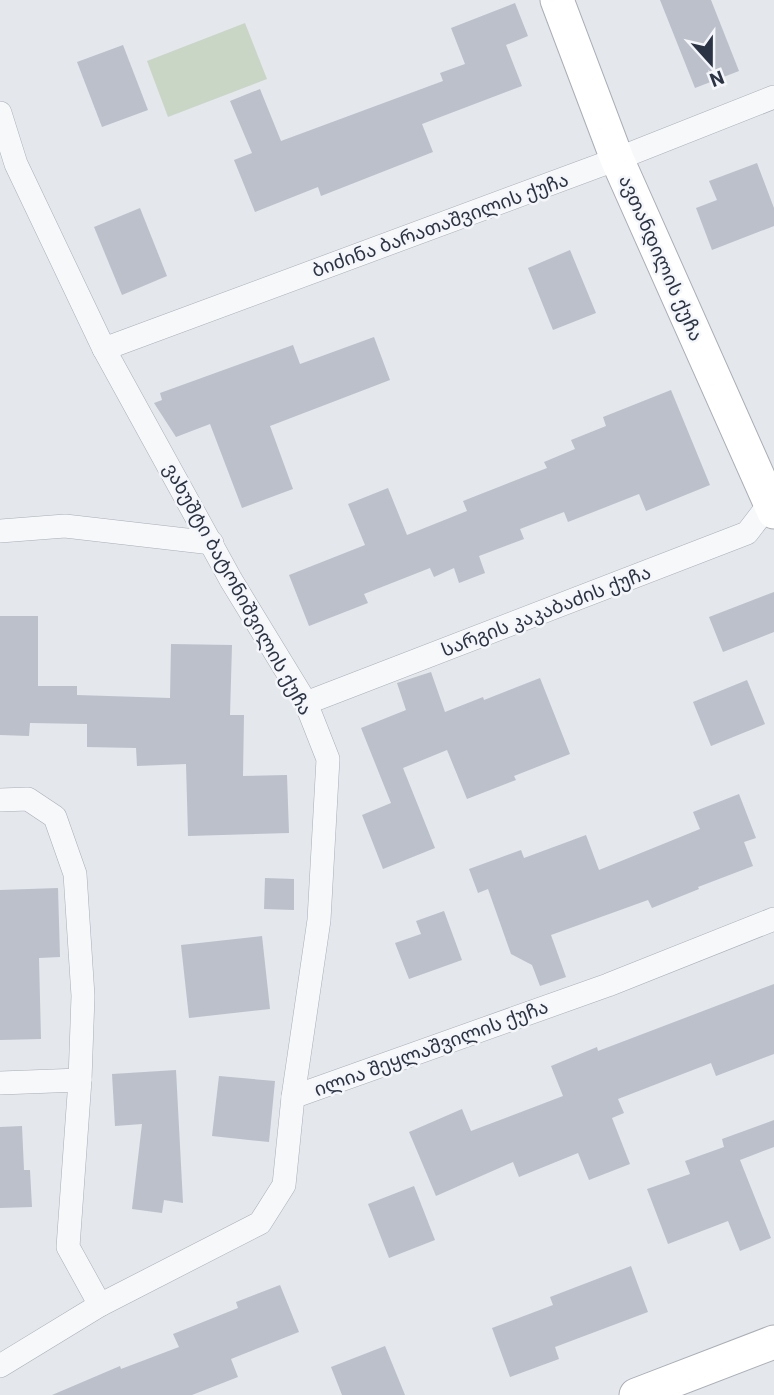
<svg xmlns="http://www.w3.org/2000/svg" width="774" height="1395" viewBox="0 0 774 1395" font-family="Roboto,'Noto Sans Georgian',sans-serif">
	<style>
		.green { fill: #c9d6c5 }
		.building { fill: #bbc0ca }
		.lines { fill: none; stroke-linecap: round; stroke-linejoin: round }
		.street-casing { stroke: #a9aeb7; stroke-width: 24 }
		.secondary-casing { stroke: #a9aeb7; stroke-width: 35 }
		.street { stroke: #f7f8fa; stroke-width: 23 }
		.secondary { stroke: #fff; stroke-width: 33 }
		.labels { text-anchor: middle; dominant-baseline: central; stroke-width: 5; stroke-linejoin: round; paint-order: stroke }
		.street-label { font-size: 19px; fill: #2b3445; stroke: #f4f6f9 }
	</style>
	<rect width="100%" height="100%" fill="#e4e7ec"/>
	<path class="green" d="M 245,23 L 267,79 L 168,117 L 147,61 Z"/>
	<g class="building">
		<path d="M 660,0 L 711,0 L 739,71 L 695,88 Z"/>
		<path d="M 515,3 L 528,36 L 506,45 L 522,86 L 422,124 L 433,152 L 321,196 L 318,187 L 255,212 L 234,160 L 252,153 L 230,101 L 260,89 L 281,141 L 443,81 L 440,73 L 465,64 L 451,28 Z"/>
		<path d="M 123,45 L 148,110 L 102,127 L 77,62 Z"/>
		<path d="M 757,163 L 774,208 L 774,226 L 712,250 L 696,208 L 717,200 L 709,181 Z"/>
		<path d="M 140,208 L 167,276 L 122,295 L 94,227 Z"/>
		<path d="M 570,250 L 596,313 L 553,330 L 528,268 Z"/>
		<path d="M 374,337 L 390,380 L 270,426 L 293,489 L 242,508 L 210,424 L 176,437 L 154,403 L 162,400 L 160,393 L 293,345 L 300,364 Z"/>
		<path d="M 671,390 L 710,485 L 646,511 L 639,494 L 568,522 L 564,512 L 520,529 L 524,539 L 479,556 L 485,573 L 459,583 L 454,568 L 434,577 L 430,568 L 364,594 L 368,603 L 309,626 L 289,575 L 365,545 L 348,504 L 388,488 L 407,535 L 467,511 L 463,501 L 547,468 L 544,462 L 575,449 L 571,440 L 606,426 L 603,417 Z"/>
		<path d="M 774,592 L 774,632 L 723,652 L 709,617 Z"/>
		<path d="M 0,616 L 38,616 L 38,686 L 77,686 L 77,695 L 170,698 L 171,644 L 232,645 L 230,715 L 244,715 L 243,776 L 287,775 L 289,833 L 188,836 L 186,764 L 137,766 L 136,748 L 87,747 L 87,724 L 30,723 L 29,736 L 0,735 Z"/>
		<path d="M 431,672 L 445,712 L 483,697 L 484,700 L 540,678 L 570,754 L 514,776 L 516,780 L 467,799 L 447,750 L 403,768 L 435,848 L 383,869 L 362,815 L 391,803 L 361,728 L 406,710 L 397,683 Z"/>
		<path d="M 747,680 L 765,724 L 711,746 L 693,702 Z"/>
		<path d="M 739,794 L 756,838 L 744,842 L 753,866 L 698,887 L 699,889 L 652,908 L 648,900 L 551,935 L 566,977 L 540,986 L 532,965 L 511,954 L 488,889 L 478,893 L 469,869 L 521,850 L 524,858 L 586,835 L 599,870 L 700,829 L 693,812 Z"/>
		<path d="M 265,878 L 294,879 L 294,910 L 264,909 Z"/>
		<path d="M 58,888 L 60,957 L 39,958 L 41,1039 L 0,1040 L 0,890 Z"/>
		<path d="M 444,911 L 462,960 L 409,979 L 395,943 L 421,934 L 416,921 Z"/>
		<path d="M 262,936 L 270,1009 L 189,1018 L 181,945 Z"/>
		<path d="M 774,984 L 774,1054 L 716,1076 L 711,1063 L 618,1099 L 624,1113 L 612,1118 L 630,1164 L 589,1180 L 578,1153 L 519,1177 L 513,1162 L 436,1196 L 409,1132 L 462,1109 L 471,1131 L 563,1096 L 551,1066 L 597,1047 L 598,1051 Z"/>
		<path d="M 176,1070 L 183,1203 L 164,1200 L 162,1213 L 132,1209 L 142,1124 L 115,1126 L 112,1074 Z"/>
		<path d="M 219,1076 L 275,1081 L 269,1142 L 212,1136 Z"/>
		<path d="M 774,1120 L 774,1147 L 740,1160 L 771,1238 L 740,1251 L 728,1221 L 668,1244 L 647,1189 L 690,1174 L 685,1161 L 724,1147 L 722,1139 Z"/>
		<path d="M 22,1126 L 24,1170 L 30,1170 L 32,1207 L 0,1208 L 0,1127 Z"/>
		<path d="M 414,1186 L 435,1240 L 389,1258 L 368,1204 Z"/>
		<path d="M 631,1266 L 648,1312 L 555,1347 L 559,1359 L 510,1377 L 492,1328 L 553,1305 L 550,1297 Z"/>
		<path d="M 280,1285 L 299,1332 L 231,1359 L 238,1377 L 192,1395 L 52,1395 L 120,1366 L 121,1369 L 179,1347 L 173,1334 L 238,1308 L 236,1302 Z"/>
		<path d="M 385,1346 L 405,1395 L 342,1395 L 331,1367 Z"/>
	</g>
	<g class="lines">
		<g class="street-casing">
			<g id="street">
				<path d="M 0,113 L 16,164 L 104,349 L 231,580 L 306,703 L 328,759 L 319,920 L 293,1097"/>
				<path d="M 104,349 L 617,159 L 774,97"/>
				<path d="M 0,531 L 65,526 L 212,543"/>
				<path d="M 306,703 L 747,533 L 770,503 L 774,502"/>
				<path d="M 0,800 L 28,799 L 55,817 L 75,874 L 83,996 L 80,1080 L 68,1247 L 100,1305"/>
				<path d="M 0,1083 L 80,1080"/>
				<path d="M 0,1366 L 100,1305 L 260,1223 L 284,1185 L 293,1097 L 608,985 L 774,919"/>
			</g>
		</g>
		<g class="secondary-casing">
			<g id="secondary">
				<path d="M 557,0 L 617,159 L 774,512"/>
				<path d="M 636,1395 L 774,1342"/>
			</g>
		</g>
		<use href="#street" class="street"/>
		<use href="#secondary" class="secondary"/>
	</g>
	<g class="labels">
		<g class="street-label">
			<text transform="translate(440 225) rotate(-20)">ბიძინა ბარათაშვილის ქუჩა</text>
			<text transform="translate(661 258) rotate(66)">ავთანდილის ქუჩა</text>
			<text transform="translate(238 589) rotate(61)">ვახუშტი ბატონიშვილის ქუჩა</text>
			<text transform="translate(546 611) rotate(-21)">სარგის კაკაბაძის ქუჩა</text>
			<text transform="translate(431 1048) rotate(-20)">ილია შეყლაშვილის ქუჩა</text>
		</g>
	</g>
	<g transform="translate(711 63) rotate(159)" stroke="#f4f6f9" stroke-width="5" paint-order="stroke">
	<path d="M0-5L12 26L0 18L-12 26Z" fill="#2b3445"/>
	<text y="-10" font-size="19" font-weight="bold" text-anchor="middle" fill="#2b3445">N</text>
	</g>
</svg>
